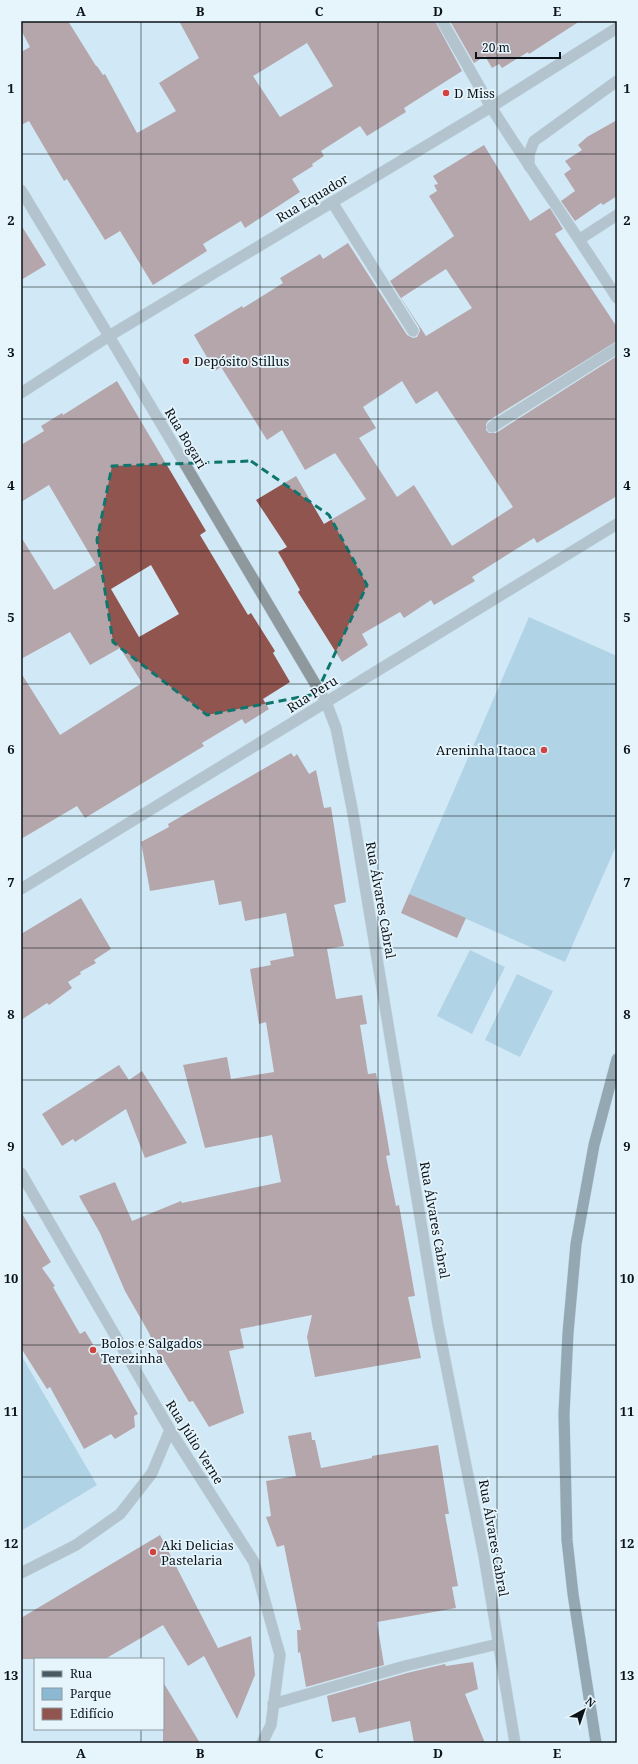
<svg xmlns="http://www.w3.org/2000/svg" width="638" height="1764" viewBox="0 0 638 1764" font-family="'Noto Serif',serif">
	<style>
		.green { fill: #8bb9d3 }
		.building { fill: #915550; fill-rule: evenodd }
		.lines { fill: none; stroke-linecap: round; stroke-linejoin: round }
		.service-casing { stroke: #b1c7d2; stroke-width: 12 }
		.minor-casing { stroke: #b1c7d2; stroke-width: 12 }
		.tertiary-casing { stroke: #b1c7d2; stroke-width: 12 }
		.primary-casing { stroke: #b1c7d2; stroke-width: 12 }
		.service { stroke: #8e989d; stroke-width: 11 }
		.minor { stroke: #8e989d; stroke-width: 11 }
		.tertiary { stroke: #8e989d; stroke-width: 11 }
		.primary { stroke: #485962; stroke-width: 11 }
		.marked { fill: none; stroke: #0f766e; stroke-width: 3; stroke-dasharray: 8 5; stroke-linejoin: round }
		.grid { fill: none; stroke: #0b1318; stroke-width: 1; stroke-opacity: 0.55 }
		.poi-dot { fill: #d1433f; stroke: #e6f4fc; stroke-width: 1.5 }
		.labels { text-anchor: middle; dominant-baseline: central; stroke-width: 3.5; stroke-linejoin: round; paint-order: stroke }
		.poi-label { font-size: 13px; fill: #0b1318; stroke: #e6f4fc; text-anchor: start }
		.street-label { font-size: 13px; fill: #0b1318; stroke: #e6f4fc }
		.neatline { fill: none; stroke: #0b1318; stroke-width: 1.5 }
		.grid-label { font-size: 13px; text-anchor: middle; font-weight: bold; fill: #0b1318 }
	</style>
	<rect width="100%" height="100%" fill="#d1e9f6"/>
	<g class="green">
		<path d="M 529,617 L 617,656 L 617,844 L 565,962 L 409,894 Z"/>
		<path d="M 470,950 L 505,967 L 472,1034 L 437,1016 Z"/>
		<path d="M 517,974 L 553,991 L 520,1057 L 485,1040 Z"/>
		<path d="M 21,1355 L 97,1485 L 21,1531 Z"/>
	</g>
	<g class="building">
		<path d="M 21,21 L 68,21 L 96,66 L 97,66 L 103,75 L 105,74 L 137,133 L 176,111 L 159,83 L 199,58 L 179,21 L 435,21 L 462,71 L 404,108 L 406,112 L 367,136 L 360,126 L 321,151 L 324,156 L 312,164 L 313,166 L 292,179 L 300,192 L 245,228 L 241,221 L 203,244 L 207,251 L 153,285 L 120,231 L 105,240 L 67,179 L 64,181 L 29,121 L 21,125 L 21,52 L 30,47 L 21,30 ZM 307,43 L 333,86 L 280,117 L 253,76 Z"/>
		<path d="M 450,21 L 580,21 L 529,54 L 528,52 L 502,68 L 499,64 L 492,68 L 485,56 L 474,63 Z"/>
		<path d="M 617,120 L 617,196 L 603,205 L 601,203 L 575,221 L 561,201 L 575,191 L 564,174 L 571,169 L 565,161 L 582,150 L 578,145 L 587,137 Z"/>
		<path d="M 484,145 L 530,221 L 550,208 L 563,229 L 555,234 L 617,327 L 617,341 L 488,421 L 486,424 L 486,430 L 489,433 L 496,433 L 617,356 L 617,496 L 537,543 L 534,538 L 472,577 L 475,581 L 434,605 L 431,600 L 404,618 L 400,612 L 362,634 L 368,645 L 342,662 L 298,592 L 300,590 L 278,552 L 287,547 L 256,500 L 296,476 L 324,524 L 366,499 L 335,453 L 305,470 L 282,430 L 267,440 L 221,367 L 215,371 L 194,335 L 242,306 L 243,308 L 283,283 L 280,278 L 320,254 L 323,259 L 348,243 L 407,335 L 413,338 L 417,337 L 420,331 L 419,327 L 390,281 L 454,236 L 429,196 L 437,191 L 434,185 L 438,184 L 433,176 ZM 446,269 L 472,308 L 426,336 L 401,298 ZM 402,381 L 416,404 L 437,391 L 513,507 L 452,546 L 414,485 L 397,497 L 359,438 L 376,428 L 363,407 Z"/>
		<path d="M 21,225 L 46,265 L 21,280 Z"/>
		<path d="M 117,381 L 206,531 L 200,535 L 248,615 L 251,613 L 275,651 L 273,653 L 290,682 L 263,699 L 269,709 L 245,724 L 242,719 L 202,743 L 204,746 L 85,818 L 77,806 L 21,839 L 21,673 L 60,735 L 142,683 L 120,648 L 90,665 L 70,632 L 21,659 L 21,537 L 54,590 L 96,565 L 49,485 L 21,502 L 21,445 L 44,431 L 41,426 L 62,413 L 63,415 ZM 151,565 L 179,614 L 139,637 L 111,589 Z"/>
		<path d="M 291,753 L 294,757 L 297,754 L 309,774 L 316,770 L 324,808 L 331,807 L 346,902 L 334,905 L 344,946 L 327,949 L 336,999 L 362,995 L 367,1024 L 360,1025 L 368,1074 L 376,1073 L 390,1155 L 386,1156 L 396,1206 L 399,1205 L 415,1296 L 408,1297 L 421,1358 L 315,1377 L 307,1337 L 312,1315 L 240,1329 L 244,1348 L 229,1351 L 244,1413 L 209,1427 L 193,1401 L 189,1402 L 161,1355 L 159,1356 L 149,1333 L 125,1291 L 100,1233 L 79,1196 L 115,1182 L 132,1221 L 181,1201 L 182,1203 L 281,1182 L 272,1135 L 205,1148 L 183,1065 L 227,1057 L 231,1079 L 274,1072 L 266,1022 L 259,1024 L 250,969 L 271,965 L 270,961 L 294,956 L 286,913 L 245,921 L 241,901 L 219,905 L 214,880 L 150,891 L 141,842 L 169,827 L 168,824 Z"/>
		<path d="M 409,894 L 466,918 L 457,938 L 401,913 Z"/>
		<path d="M 81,898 L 111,949 L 94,960 L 96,963 L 80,972 L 81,974 L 68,982 L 72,988 L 49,1005 L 47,1003 L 21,1020 L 21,934 Z"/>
		<path d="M 119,1065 L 129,1080 L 142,1071 L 187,1143 L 145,1158 L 126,1109 L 75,1142 L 73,1139 L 62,1146 L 42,1114 Z"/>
		<path d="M 21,1212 L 51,1262 L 42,1268 L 55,1286 L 53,1287 L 80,1334 L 85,1331 L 103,1361 L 107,1359 L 138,1414 L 134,1416 L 135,1427 L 115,1439 L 111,1434 L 84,1449 L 50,1387 L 47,1389 L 21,1348 Z"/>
		<path d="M 311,1432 L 312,1440 L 315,1440 L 321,1468 L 372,1458 L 372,1456 L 438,1445 L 449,1514 L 445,1514 L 458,1586 L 452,1587 L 456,1608 L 377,1622 L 384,1665 L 306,1687 L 300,1652 L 298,1653 L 297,1630 L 301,1630 L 284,1545 L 277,1547 L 266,1517 L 271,1516 L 266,1481 L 296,1476 L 288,1436 Z"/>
		<path d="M 160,1535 L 218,1648 L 251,1636 L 255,1675 L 237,1719 L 204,1656 L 188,1666 L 163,1625 L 105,1659 L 21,1659 L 21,1618 Z"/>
		<path d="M 473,1662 L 478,1689 L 465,1694 L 485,1743 L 414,1743 L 410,1721 L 359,1733 L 355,1717 L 332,1722 L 327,1696 L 407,1673 L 445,1664 L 446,1666 Z"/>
		<path d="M 163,1682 L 200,1743 L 163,1743 Z"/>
	</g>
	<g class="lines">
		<g class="service-casing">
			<g id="service">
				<path d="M 332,202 L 413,331"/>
				<path d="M 492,427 L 617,348"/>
				<path d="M 273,1704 L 405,1666 L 498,1644"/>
			</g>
		</g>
		<g class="minor-casing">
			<g id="minor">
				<path d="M 442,21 L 491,107"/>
				<path d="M 21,190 L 109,336 L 326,702 L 336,728 L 352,808 L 438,1325 L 484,1556 L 515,1743"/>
				<path d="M 580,239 L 617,215"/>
			</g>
		</g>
		<g class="tertiary-casing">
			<g id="tertiary">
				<path d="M 491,107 C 532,172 576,233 617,298"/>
				<path d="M 529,166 L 529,154 L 534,141 L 617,81"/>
				<path d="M 21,393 L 109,336 L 491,107 L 617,28"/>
				<path d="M 21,889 L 617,524"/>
				<path d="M 21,1173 L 170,1430 L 254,1562 L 280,1655 L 271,1725 L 262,1743"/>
				<path d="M 21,1573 L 76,1545 L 120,1514 L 152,1473 L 170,1430"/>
			</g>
		</g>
		<g class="primary-casing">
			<path id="primary" d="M 596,1743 L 573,1594 L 567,1540 L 564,1414 L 568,1333 L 576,1244 L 594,1145 L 617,1059"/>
		</g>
		<use href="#service" class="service"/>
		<use href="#minor" class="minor"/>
		<use href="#tertiary" class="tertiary"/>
		<use href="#primary" class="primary"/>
	</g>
	<path d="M0 0H638V1764H0ZM 251,461 L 329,515 L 367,585 L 316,694 L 207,715 L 113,642 L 97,540 L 112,466 Z" fill="#d1e9f6" fill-opacity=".55" fill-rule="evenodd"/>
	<path class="marked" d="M 251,461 L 329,515 L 367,585 L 316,694 L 207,715 L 113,642 L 97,540 L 112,466 Z"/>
	<path class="grid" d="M 141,21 L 141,1659M 260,21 L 260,1743M 378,21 L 378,1743M 497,21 L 497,1743M 21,154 L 617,154M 21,287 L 617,287M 21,419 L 617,419M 21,551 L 617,551M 21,684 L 617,684M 21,816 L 617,816M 21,948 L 617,948M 21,1080 L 617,1080M 21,1213 L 617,1213M 21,1345 L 617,1345M 21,1477 L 617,1477M 21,1610 L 617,1610M 141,1729 L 141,1743"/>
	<g class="poi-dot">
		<circle cx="446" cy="93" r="4"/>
		<circle cx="186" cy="361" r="4"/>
		<circle cx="544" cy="750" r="4"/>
		<circle cx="93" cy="1350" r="4"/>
		<circle cx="153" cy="1552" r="4"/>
	</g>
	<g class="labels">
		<g class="poi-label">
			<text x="454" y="93">D Miss</text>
			<text x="194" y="361">Depósito Stillus</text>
			<text x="536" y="750" text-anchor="end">Areninha Itaoca</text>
			<text x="101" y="1343">Bolos e Salgados<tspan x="101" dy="15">Terezinha</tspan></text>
			<text x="161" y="1545">Aki Delicias<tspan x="161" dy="15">Pastelaria</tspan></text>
		</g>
		<g class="street-label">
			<text transform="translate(312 198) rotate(-31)">Rua Equador</text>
			<text transform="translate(186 438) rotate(59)">Rua Bogari</text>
			<text transform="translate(312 694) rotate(-32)">Rua Peru</text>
			<text transform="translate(381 900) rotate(80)">Rua Álvares Cabral</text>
			<text transform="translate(435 1220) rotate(80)">Rua Álvares Cabral</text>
			<text transform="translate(195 1442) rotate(58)">Rua Júlio Verne</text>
			<text transform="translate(494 1538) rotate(80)">Rua Álvares Cabral</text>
		</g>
	</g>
	<rect width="638" height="1764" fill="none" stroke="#e6f4fc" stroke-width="44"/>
	<rect x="34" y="1658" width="130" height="72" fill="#e6f4fc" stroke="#8e9aa1"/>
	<rect x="42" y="1671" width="20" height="6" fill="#485962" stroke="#8e9aa1"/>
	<text x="70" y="1678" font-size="12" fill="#0b1318">Rua</text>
	<rect x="42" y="1688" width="20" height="12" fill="#8bb9d3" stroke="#8e9aa1"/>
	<text x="70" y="1698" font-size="12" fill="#0b1318">Parque</text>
	<rect x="42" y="1708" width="20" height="12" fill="#915550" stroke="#8e9aa1"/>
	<text x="70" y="1718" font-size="12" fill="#0b1318">Edifício</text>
	<g transform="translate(584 1710) rotate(40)" stroke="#e6f4fc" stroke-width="3" paint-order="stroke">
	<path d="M0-3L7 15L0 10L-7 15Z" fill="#0b1318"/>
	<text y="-6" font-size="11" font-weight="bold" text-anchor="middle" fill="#0b1318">N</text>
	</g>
	<path d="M476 52v6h84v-6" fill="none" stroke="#0b1318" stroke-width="2"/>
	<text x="482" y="52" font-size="12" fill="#0b1318" stroke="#e6f4fc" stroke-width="3" paint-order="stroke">20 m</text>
	<rect x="22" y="22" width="594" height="1720" class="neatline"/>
	<g class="grid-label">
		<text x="81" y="16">A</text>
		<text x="200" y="16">B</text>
		<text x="319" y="16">C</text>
		<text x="438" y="16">D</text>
		<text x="557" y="16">E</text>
		<text x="11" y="93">1</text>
		<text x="627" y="93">1</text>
		<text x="11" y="225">2</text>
		<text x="627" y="225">2</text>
		<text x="11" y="357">3</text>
		<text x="627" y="357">3</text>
		<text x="11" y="490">4</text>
		<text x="627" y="490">4</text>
		<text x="11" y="622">5</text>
		<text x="627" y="622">5</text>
		<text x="11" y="754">6</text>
		<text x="627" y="754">6</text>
		<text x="11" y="887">7</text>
		<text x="627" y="887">7</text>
		<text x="11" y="1019">8</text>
		<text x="627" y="1019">8</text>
		<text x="11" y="1151">9</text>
		<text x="627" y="1151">9</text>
		<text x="11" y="1283">10</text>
		<text x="627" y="1283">10</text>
		<text x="11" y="1416">11</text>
		<text x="627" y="1416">11</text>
		<text x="11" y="1548">12</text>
		<text x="627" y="1548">12</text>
		<text x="11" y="1680">13</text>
		<text x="627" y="1680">13</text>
		<text x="81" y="1758">A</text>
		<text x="200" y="1758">B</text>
		<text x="319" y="1758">C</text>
		<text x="438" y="1758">D</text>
		<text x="557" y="1758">E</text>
	</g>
</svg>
